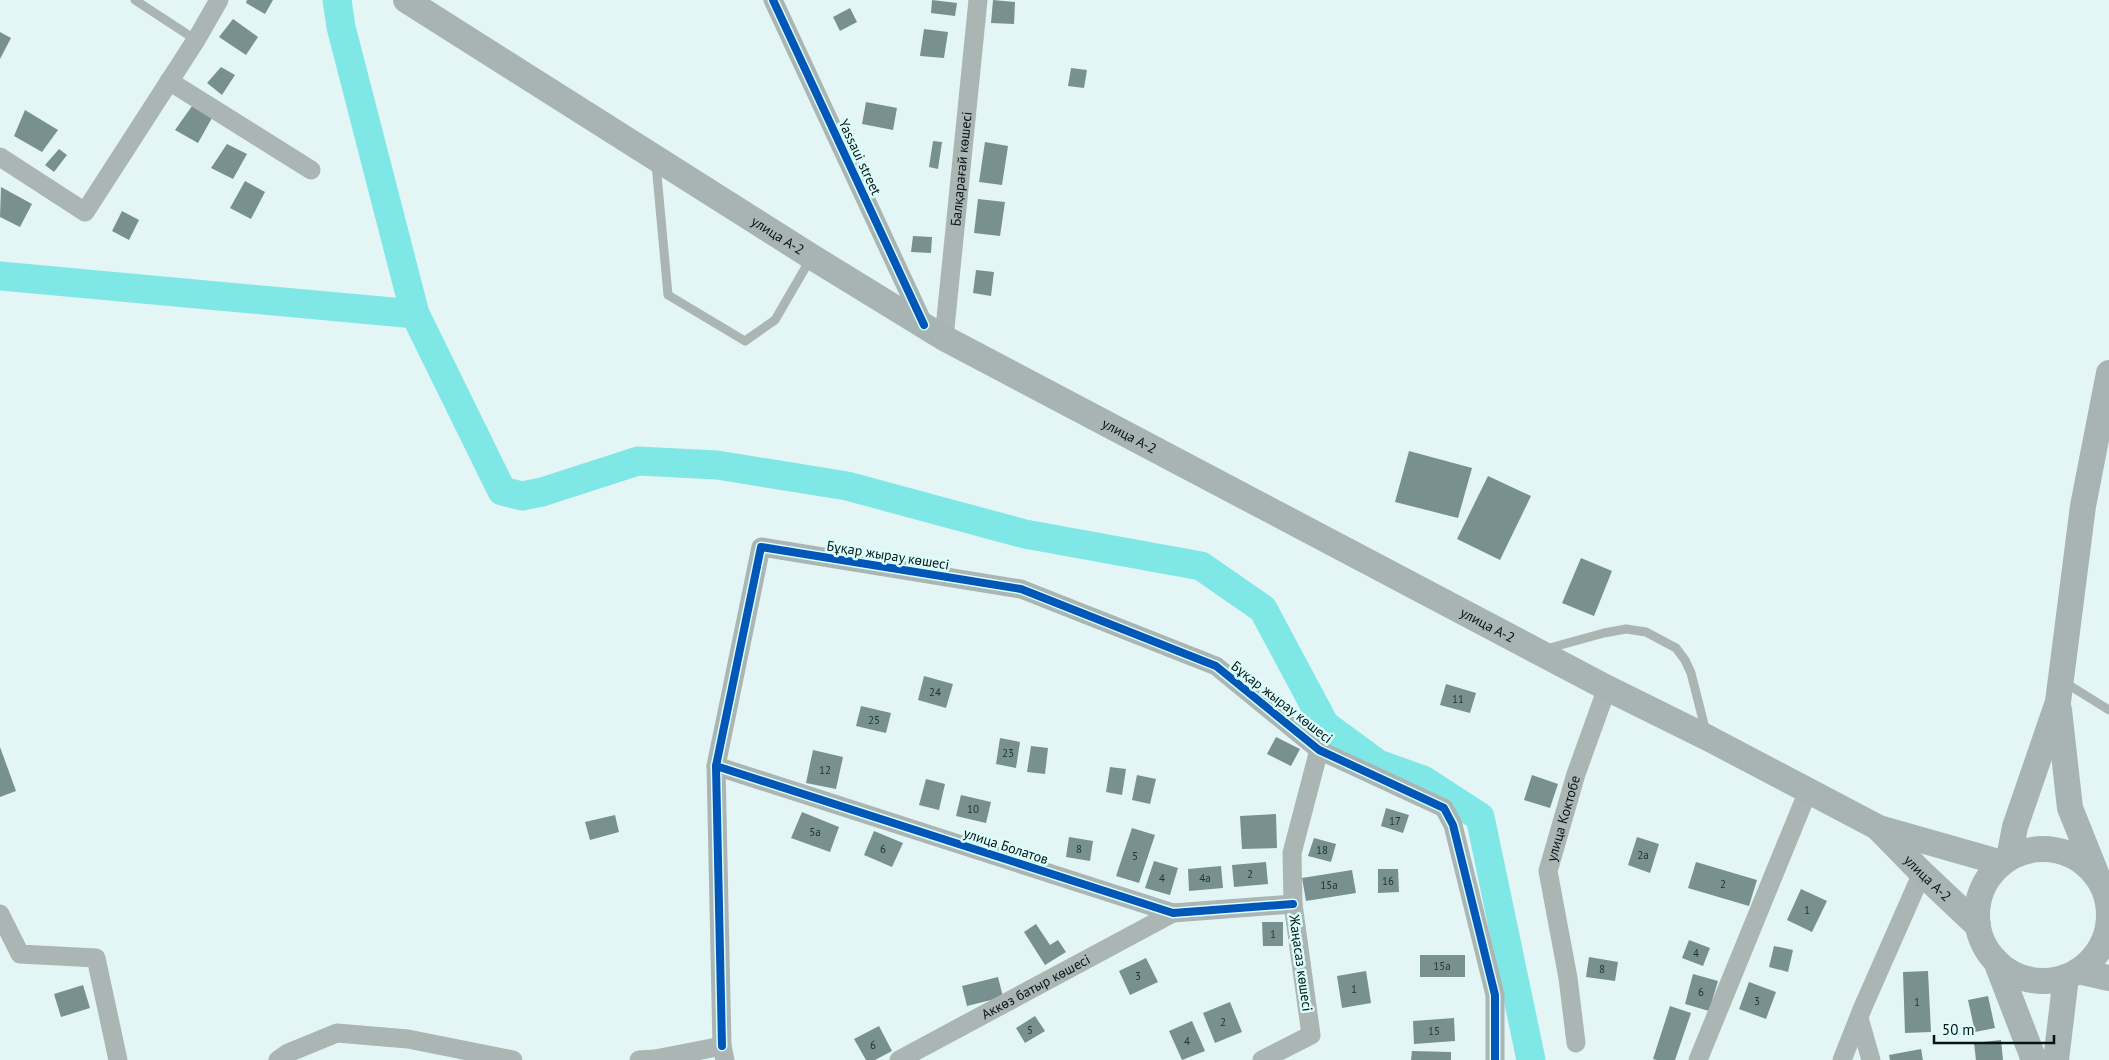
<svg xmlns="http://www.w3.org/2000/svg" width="2109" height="1060" viewBox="0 0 2109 1060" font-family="'PT Sans',sans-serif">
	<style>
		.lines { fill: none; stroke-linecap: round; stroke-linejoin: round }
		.river { stroke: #80e7e7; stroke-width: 29 }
		.building { fill: #789190 }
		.lane { stroke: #abb5b4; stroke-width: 9 }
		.street { stroke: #abb5b4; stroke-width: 19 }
		.secondary { stroke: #a8b4b4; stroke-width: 26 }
		.cycleway-casing { stroke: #dbfefd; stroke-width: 11 }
		.cycleway { stroke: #0057b8; stroke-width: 8 }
		.labels { text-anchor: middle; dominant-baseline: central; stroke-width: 5; stroke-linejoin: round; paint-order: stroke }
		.number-label { font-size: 11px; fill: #223434 }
		.street-label { font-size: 14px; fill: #051515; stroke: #dbfefd }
	</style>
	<rect width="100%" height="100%" fill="#e3f6f5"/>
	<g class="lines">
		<g class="river">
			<path d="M 337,0 L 341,27 L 415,314 L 502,491 L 522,496 L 542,492 L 638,461 L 717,465 L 847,486 L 1025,534 L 1201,566 L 1263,609 L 1325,725 L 1378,764 L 1423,780 L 1480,817 L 1531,1060"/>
			<path d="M 0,276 L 415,314"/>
		</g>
	</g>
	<g class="building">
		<path d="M 247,0 L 273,0 L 265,14 L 246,3 Z"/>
		<path d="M 932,0 L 957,3 L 955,16 L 931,13 Z"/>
		<path d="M 993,0 L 1015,2 L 1014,24 L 991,23 Z"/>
		<path d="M 850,8 L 857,22 L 840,31 L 833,17 Z"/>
		<path d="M 233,19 L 258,37 L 246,55 L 219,37 Z"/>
		<path d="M 924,29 L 948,32 L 944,58 L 920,56 Z"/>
		<path d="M 0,32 L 11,38 L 0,59 Z"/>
		<path d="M 221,67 L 235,75 L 222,95 L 207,83 Z"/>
		<path d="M 1071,68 L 1087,70 L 1084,88 L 1068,86 Z"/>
		<path d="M 866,102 L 897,108 L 893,130 L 862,124 Z"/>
		<path d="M 192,106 L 212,118 L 198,143 L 175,130 Z"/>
		<path d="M 25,110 L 58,130 L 42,152 L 14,136 Z"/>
		<path d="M 933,141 L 942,142 L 938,169 L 929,167 Z"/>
		<path d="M 985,142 L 1008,146 L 1002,185 L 979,182 Z"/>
		<path d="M 227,144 L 247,154 L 233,179 L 211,168 Z"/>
		<path d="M 59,149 L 67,155 L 54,172 L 45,165 Z"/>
		<path d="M 245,181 L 265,192 L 251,219 L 230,208 Z"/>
		<path d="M 1,187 L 32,204 L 20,227 L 0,217 Z"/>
		<path d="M 978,199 L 1005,202 L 1000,236 L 974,233 Z"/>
		<path d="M 122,211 L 139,220 L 129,240 L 112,231 Z"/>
		<path d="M 913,236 L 932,237 L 931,253 L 911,252 Z"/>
		<path d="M 976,270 L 994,272 L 991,296 L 973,293 Z"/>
		<path d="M 1409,451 L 1472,468 L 1458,518 L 1395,502 Z"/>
		<path d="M 1488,476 L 1531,496 L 1500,560 L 1457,539 Z"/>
		<path d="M 1581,558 L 1612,571 L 1594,616 L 1562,603 Z"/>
		<path d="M 924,676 L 953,684 L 946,708 L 918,700 Z"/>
		<path d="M 1446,684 L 1476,693 L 1470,713 L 1440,705 Z"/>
		<path d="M 861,706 L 891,713 L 886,733 L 856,726 Z"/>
		<path d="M 1276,737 L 1300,749 L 1291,766 L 1267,754 Z"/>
		<path d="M 1000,738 L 1020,742 L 1016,768 L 996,764 Z"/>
		<path d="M 1031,746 L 1048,748 L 1045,774 L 1027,772 Z"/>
		<path d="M 0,747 L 16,791 L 0,797 Z"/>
		<path d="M 813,750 L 843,757 L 836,789 L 806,783 Z"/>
		<path d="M 1110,767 L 1126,769 L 1122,795 L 1106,792 Z"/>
		<path d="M 1137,775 L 1156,779 L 1150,804 L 1132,800 Z"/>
		<path d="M 1532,775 L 1558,784 L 1550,808 L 1524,800 Z"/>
		<path d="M 926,779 L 945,784 L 939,810 L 919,805 Z"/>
		<path d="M 961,795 L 991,802 L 986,823 L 956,816 Z"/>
		<path d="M 1386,808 L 1409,815 L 1403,833 L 1381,826 Z"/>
		<path d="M 802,812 L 839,827 L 830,852 L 791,838 Z"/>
		<path d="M 1276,814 L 1277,848 L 1242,849 L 1240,816 Z"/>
		<path d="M 615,815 L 619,832 L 590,840 L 585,822 Z"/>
		<path d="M 1132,828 L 1155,835 L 1139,883 L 1116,876 Z"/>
		<path d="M 874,831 L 903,843 L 892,867 L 864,855 Z"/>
		<path d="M 1069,837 L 1093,841 L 1090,861 L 1066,857 Z"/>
		<path d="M 1637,837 L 1659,844 L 1650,873 L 1628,865 Z"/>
		<path d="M 1314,838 L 1336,844 L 1331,862 L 1308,856 Z"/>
		<path d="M 1154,861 L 1178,868 L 1170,895 L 1145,888 Z"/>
		<path d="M 1266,862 L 1268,884 L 1234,887 L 1232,865 Z"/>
		<path d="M 1696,862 L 1757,880 L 1749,906 L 1688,888 Z"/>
		<path d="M 1221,866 L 1223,888 L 1189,891 L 1188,869 Z"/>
		<path d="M 1378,869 L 1398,869 L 1399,892 L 1378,893 Z"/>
		<path d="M 1352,870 L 1356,893 L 1306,901 L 1302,878 Z"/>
		<path d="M 1801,889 L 1827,901 L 1812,932 L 1787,920 Z"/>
		<path d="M 1262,922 L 1283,922 L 1283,946 L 1263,946 Z"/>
		<path d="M 1036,924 L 1050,945 L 1058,940 L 1066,952 L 1045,965 L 1024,932 Z"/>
		<path d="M 1689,940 L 1710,948 L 1703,966 L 1682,958 Z"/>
		<path d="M 1774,946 L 1793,950 L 1788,972 L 1769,967 Z"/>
		<rect x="1420" y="955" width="45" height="22"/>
		<path d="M 1589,957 L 1618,962 L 1615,981 L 1586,977 Z"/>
		<path d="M 1146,958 L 1158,982 L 1130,995 L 1119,971 Z"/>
		<path d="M 1366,971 L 1371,1003 L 1342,1008 L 1337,976 Z"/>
		<path d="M 1928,971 L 1931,1032 L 1905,1033 L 1903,972 Z"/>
		<path d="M 1693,974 L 1718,981 L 1709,1011 L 1685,1004 Z"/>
		<path d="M 998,977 L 1003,997 L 967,1006 L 962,986 Z"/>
		<path d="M 1749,982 L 1776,992 L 1766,1019 L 1739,1009 Z"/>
		<path d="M 83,985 L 90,1008 L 61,1017 L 54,994 Z"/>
		<path d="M 1988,996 L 1995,1028 L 1975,1032 L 1968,1000 Z"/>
		<path d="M 1230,1002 L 1242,1032 L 1215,1043 L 1203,1013 Z"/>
		<path d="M 1670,1006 L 1691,1013 L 1675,1060 L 1657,1060 L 1653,1059 Z"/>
		<path d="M 1035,1016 L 1045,1031 L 1025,1043 L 1016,1028 Z"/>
		<path d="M 1454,1018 L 1455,1041 L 1414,1044 L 1413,1021 Z"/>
		<path d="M 1192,1021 L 1205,1051 L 1182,1060 L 1169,1031 Z"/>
		<path d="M 879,1026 L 892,1051 L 875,1060 L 866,1060 L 854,1039 Z"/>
		<path d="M 2001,1040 L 2003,1060 L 1976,1060 L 1974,1043 Z"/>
		<path d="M 1921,1049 L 1923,1060 L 1890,1060 L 1889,1055 Z"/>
		<path d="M 1412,1051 L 1451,1052 L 1451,1060 L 1411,1060 Z"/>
	</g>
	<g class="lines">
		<g class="lane">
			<path d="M 135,0 L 196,40"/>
			<path d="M 656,164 L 668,295 L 745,341 L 775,320 L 811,258"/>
			<path d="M 1546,649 L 1604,633 L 1626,629 L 1646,632 L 1676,648 L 1685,660 L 1691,673 L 1706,732"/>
			<path d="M 2064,682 L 2109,710"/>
		</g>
		<g class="street">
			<path d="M 773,0 L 924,325"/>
			<path d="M 169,81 L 311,170"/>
			<path d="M 0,157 L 85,212 L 196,40 L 219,0"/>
			<path id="s1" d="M 944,338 L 978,0"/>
			<path d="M 716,766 L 1173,913 L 1293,904"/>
			<path d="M 0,914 L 20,954 L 96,958 L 118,1060"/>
			<path d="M 1859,1018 L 1871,1060"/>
			<path id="s2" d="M 1576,1043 L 1568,978 L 1548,871 L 1576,774 L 1607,688"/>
			<path d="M 722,1046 L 716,766 L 761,547 L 1021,589 L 1216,666 L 1319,750 L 1444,808 L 1453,825 L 1495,995 L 1495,1060"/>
			<path d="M 278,1060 L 288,1053 L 337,1033 L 408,1039 L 513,1060"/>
			<path d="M 639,1060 L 655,1059 L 722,1046 L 725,1060"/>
			<path id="s3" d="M 899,1060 L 1173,913"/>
			<path d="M 1262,1060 L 1311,1035 L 1293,904 L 1292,853 L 1319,750"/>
			<path d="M 1698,1060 L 1808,791"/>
			<path d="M 1842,1060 L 1863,1007 L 1922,873"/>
		</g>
		<g class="secondary">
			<path id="s4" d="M 406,0 L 812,257 L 944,338 L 1607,688 L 1708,738 L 1879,828 L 2002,863"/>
			<path d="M 2059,710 L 2070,808 L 2096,873"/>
			<path id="s5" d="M 1879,829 L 1922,873 L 1978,926"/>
			<circle cx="2043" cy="915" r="66"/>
			<path d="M 2009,858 L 2015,827 L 2058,702 L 2083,506 L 2109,373"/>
			<path d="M 1996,961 L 2034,1060"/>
			<path d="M 2078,971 L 2109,978"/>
			<path d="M 2056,1060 L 2066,977"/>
		</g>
		<g class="cycleway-casing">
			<g id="cycleway">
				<path d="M 773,0 L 924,325"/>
				<path d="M 716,766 L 1173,913 L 1293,904"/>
				<path d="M 722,1046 L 716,766 L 761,547 L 1021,589 L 1216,666 L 1319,750 L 1444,808 L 1453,825 L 1495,995 L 1495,1060"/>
			</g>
		</g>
		<use href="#cycleway" class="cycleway"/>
	</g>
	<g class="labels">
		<g class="number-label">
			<text x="935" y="692">24</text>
			<text x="1458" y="699">11</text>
			<text x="874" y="720">25</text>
			<text x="1008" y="753">23</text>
			<text x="825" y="770">12</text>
			<text x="973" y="809">10</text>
			<text x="1395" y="821">17</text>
			<text x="815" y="832">5а</text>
			<text x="883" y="849">6</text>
			<text x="1079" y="849">8</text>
			<text x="1322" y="850">18</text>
			<text x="1643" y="855">2а</text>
			<text x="1135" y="856">5</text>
			<text x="1250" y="874">2</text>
			<text x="1162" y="878">4</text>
			<text x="1205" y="878">4а</text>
			<text x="1388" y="881">16</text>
			<text x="1723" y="884">2</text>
			<text x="1329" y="885">15а</text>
			<text x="1807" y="910">1</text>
			<text x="1273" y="934">1</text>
			<text x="1696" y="953">4</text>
			<text x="1442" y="966">15а</text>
			<text x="1602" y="969">8</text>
			<text x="1138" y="976">3</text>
			<text x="1354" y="989">1</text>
			<text x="1701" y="992">6</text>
			<text x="1757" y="1001">3</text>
			<text x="1917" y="1002">1</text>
			<text x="1223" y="1022">2</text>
			<text x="1030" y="1030">5</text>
			<text x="1434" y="1031">15</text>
			<text x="1187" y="1041">4</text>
			<text x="873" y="1045">6</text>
		</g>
		<g class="street-label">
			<text transform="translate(860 157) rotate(65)">Yassaui street</text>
			<text stroke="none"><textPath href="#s1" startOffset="170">Балқарағай көшесі</textPath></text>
			<text stroke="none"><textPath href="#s4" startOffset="440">улица А-2</textPath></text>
			<text stroke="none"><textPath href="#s4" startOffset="845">улица А-2</textPath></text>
			<text transform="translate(888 555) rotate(9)">Бұқар жырау көшесі</text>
			<text stroke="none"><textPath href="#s4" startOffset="1250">улица А-2</textPath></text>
			<text transform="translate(1282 702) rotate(38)">Бұқар жырау көшесі</text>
			<text stroke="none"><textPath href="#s2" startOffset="229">улица Коктобе</textPath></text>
			<text transform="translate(1006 846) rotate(18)">улица Болатов</text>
			<text stroke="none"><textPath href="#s5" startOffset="69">улица А-2</textPath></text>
			<text transform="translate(1301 963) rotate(82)">Жаңасаз көшесі</text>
			<text stroke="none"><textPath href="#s3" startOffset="155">Аккөз батыр көшесі</textPath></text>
		</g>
	</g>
	<path d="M1934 1035v8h120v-8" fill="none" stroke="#051515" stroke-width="2.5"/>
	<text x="1942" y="1035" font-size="15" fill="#051515" stroke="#dbfefd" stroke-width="4" paint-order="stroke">50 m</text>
</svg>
